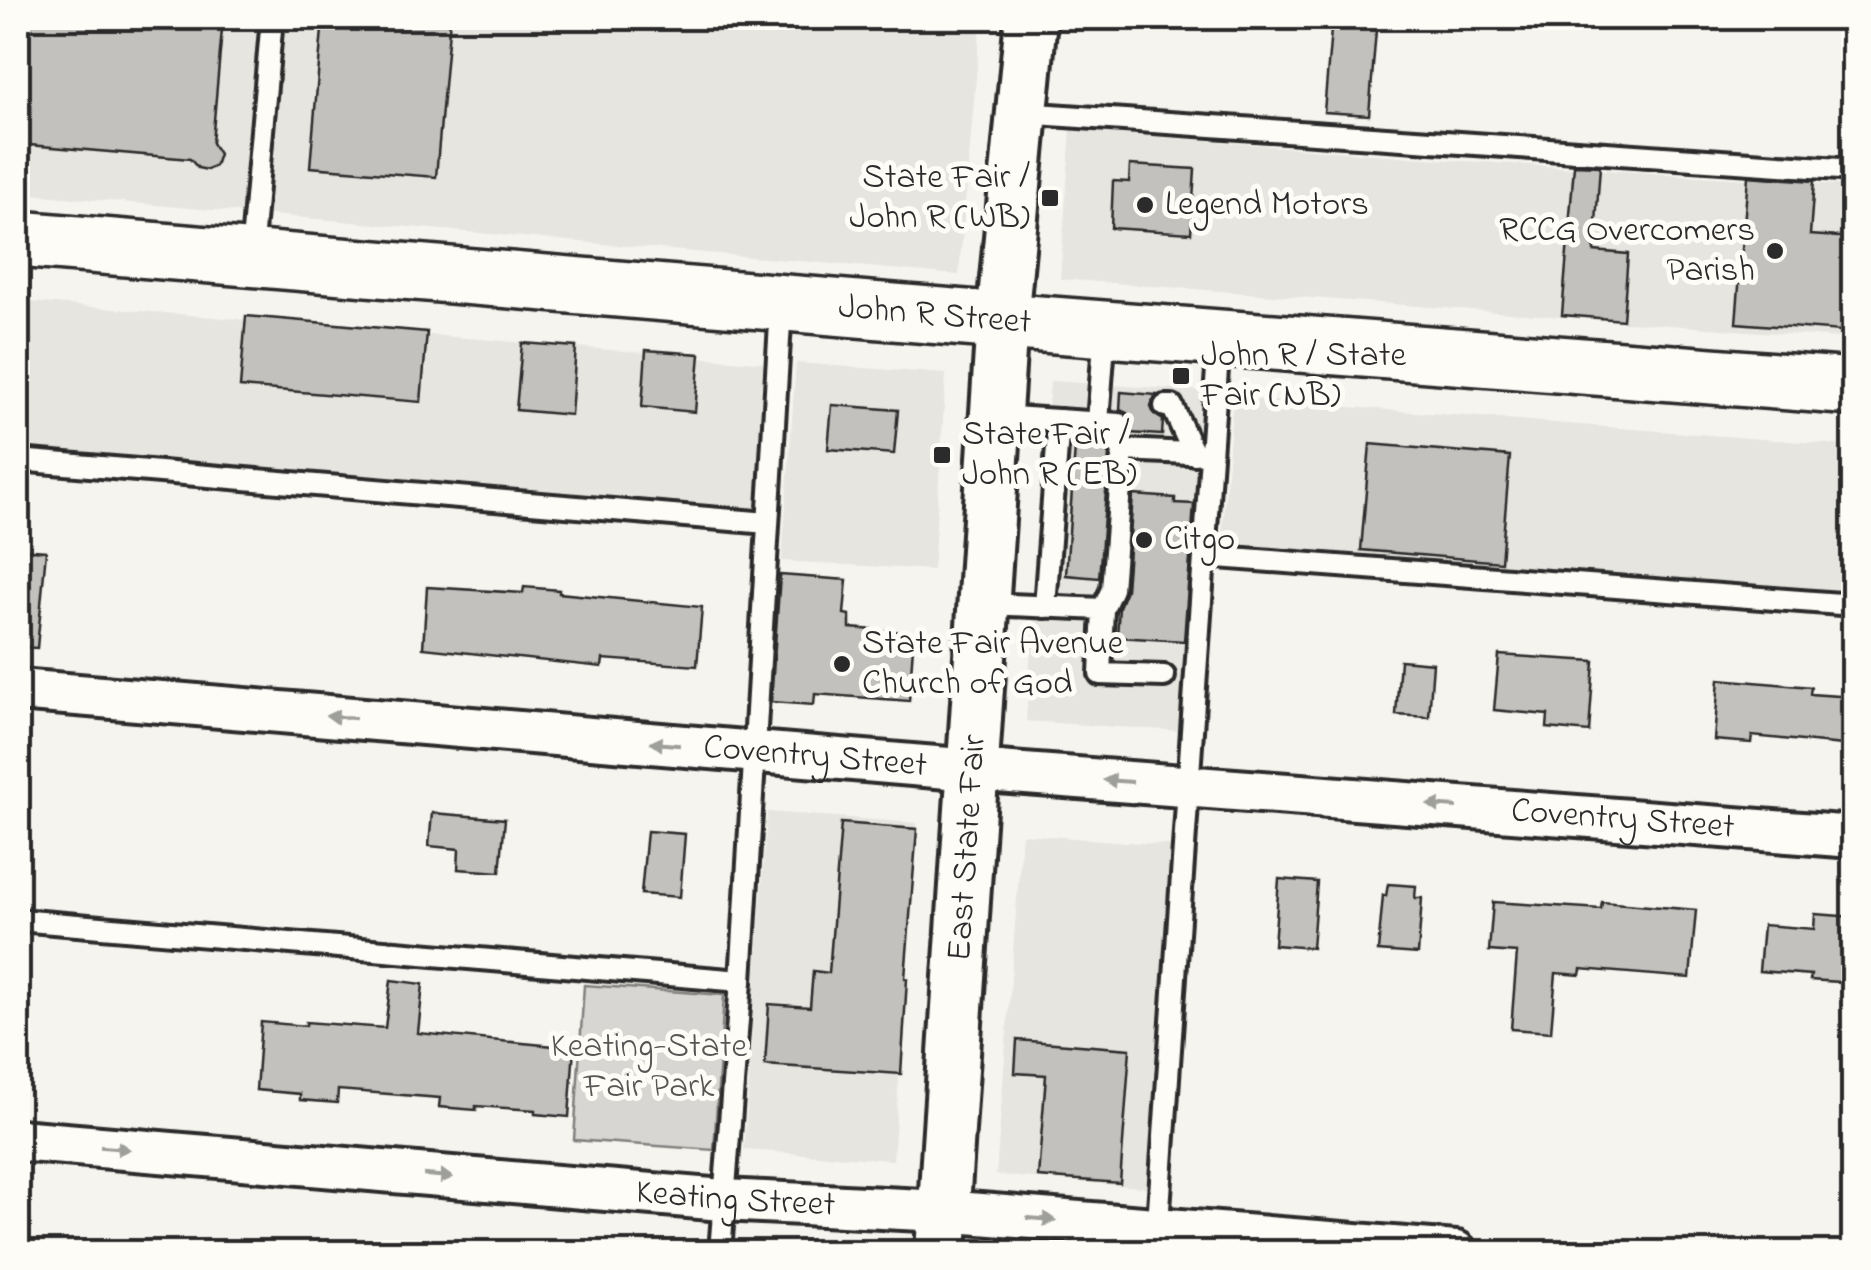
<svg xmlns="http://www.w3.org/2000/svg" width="1871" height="1270" viewBox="0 0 1871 1270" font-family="'Indie Flower',sans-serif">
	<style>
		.built { fill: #e6e5e0 }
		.green { fill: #d7d6d2; stroke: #81807e; stroke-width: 2.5 }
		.building { fill: #c2c1be; stroke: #2b2b2b; stroke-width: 2.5 }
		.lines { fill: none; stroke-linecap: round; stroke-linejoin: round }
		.service-casing { stroke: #2b2b2b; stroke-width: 28 }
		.minor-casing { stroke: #2b2b2b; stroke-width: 48 }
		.tertiary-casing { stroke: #2b2b2b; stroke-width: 58 }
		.secondary-casing { stroke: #2b2b2b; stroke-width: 62 }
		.service { stroke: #fdfcf7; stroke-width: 20 }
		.minor { stroke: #fdfcf7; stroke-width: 40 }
		.tertiary { stroke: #fdfcf7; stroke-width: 50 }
		.secondary { stroke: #fdfcf7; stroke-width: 55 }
		.oneway { fill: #9e9e9b }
		.poi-dot { fill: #2b2b2b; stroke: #fdfcf7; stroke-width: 4 }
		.labels { text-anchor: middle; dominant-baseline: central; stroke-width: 10; stroke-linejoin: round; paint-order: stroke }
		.poi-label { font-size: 35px; fill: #2b2b2b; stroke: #fdfcf7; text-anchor: start }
		.street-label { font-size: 35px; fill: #2b2b2b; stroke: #fdfcf7 }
		.park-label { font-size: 35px; fill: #565655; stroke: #fdfcf7 }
	</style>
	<rect width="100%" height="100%" fill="#f5f4ef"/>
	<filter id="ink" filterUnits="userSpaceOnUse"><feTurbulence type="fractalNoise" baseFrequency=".01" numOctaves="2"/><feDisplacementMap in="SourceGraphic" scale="20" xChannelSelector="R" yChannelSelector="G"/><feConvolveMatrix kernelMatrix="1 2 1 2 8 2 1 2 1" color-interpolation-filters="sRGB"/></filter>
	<g filter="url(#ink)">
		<g class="built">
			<path d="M 18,18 L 981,18 L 959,275 L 18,193 Z"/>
			<path d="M 1071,130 L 1450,160 L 1853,186 L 1853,339 L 1060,279 Z"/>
			<path d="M 18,301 L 768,363 L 756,512 L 18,451 Z"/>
			<path d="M 796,363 L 946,374 L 933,570 L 782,561 Z"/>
			<path d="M 1050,381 L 1203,391 L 1180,731 L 1026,721 Z"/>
			<path d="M 1233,398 L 1853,446 L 1853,595 L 1221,547 Z"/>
			<path d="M 767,812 L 917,823 L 893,1160 L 744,1150 Z"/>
			<path d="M 1022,834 L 1179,846 L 1153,1188 L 996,1175 Z"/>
		</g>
		<path class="green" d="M 584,985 L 724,995 L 714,1150 L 574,1140 Z"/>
		<g class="building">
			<path d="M 18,18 L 223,18 L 212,143 L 219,154 L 215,166 L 207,170 L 198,168 L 190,159 L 18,144 Z"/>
			<path d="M 323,18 L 450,18 L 436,177 L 310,167 Z"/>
			<path d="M 1332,18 L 1377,18 L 1369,115 L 1324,112 Z"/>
			<path d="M 1130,165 L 1195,169 L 1191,233 L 1111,228 L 1113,181 L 1129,182 Z"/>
			<path d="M 1574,165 L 1600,166 L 1594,251 L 1628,254 L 1623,320 L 1562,315 Z"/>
			<path d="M 1748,176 L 1814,181 L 1810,235 L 1854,238 L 1854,332 L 1736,323 Z"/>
			<path d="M 246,316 L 427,332 L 421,402 L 240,387 Z"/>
			<path d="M 522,343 L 576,347 L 571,415 L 516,410 Z"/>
			<path d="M 646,350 L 700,354 L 695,412 L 642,407 Z"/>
			<path d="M 1121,392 L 1157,395 L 1153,400 L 1151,407 L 1154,414 L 1163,420 L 1162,435 L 1129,433 L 1133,426 L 1132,419 L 1127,413 L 1120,410 Z"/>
			<path d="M 832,405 L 898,410 L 894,454 L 828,449 Z"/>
			<path d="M 1370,444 L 1510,456 L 1501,562 L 1361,550 Z"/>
			<path d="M 1075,447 L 1104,449 L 1109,455 L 1099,578 L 1066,575 Z"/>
			<path d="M 1133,495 L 1175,498 L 1175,503 L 1194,504 L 1184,641 L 1117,637 L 1119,607 L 1126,590 Z"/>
			<path d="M 18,549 L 46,551 L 37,648 L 18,647 Z"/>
			<path d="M 780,575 L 847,580 L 844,614 L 850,615 L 850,628 L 914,633 L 909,701 L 815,694 L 814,705 L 771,702 Z"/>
			<path d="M 427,587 L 523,593 L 524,587 L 559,590 L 559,593 L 702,607 L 697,666 L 603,659 L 602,667 L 423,648 Z"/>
			<path d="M 1499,655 L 1594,661 L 1589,732 L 1547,728 L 1548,715 L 1494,710 Z"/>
			<path d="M 1400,660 L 1433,663 L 1429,717 L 1396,715 Z"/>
			<path d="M 1719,679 L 1811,687 L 1810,694 L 1854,697 L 1854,746 L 1752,736 L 1751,743 L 1714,740 Z"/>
			<path d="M 432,813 L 505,819 L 500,872 L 458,869 L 459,849 L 429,846 Z"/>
			<path d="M 841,823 L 917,829 L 905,978 L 907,979 L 901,1074 L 765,1065 L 769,1004 L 810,1007 L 813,971 L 829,973 Z"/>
			<path d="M 647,831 L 685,834 L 680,897 L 641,894 Z"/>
			<path d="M 1279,879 L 1317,882 L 1312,948 L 1274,945 Z"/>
			<path d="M 1388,884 L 1416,886 L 1415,898 L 1422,898 L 1418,954 L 1378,951 L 1383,895 L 1386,896 Z"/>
			<path d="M 1493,902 L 1601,909 L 1602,902 L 1696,910 L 1690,978 L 1581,969 L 1580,975 L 1556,973 L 1551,1032 L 1511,1029 L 1517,953 L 1489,951 Z"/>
			<path d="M 1815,914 L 1854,917 L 1854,983 L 1810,980 L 1811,975 L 1759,971 L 1763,925 L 1814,929 Z"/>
			<path d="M 391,980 L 423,984 L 418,1033 L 574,1048 L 569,1117 L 535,1114 L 535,1110 L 476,1106 L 476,1110 L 439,1107 L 440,1098 L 338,1090 L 337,1103 L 300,1100 L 300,1094 L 256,1090 L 261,1022 L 306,1026 L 306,1022 L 385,1028 Z"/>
			<path d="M 1017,1040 L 1130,1049 L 1120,1183 L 1038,1177 L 1046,1075 L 1015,1073 Z"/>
		</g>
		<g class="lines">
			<g class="service-casing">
				<g id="service">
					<path d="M 1022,113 L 1854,170"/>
					<path d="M 251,255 L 272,18"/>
					<path d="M 1105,330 L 1098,422 L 1123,450 L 1211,454"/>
					<path d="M 1165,406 L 1172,406 L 1194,454"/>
					<path d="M 998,416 L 1119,424"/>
					<path d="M 18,460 L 768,523"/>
					<path d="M 1205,556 L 1854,605"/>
					<path d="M 985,604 L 1103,609 L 1100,674 L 1164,676"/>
					<path d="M 1045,607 L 1059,420"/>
					<path d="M 1103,609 L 1112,589 L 1123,450"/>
					<path d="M 18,920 L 741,981"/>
					<path d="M 720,1252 L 741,981 L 781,306"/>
					<path d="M 1156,1252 L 1219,340"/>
				</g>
			</g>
			<g class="minor-casing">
				<g id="minor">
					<path id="s1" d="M 18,690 L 972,770 L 1854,837"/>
					<path id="s2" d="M 18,1140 L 723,1200 L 943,1211 L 1456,1252"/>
				</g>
			</g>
			<g class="tertiary-casing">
				<g id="tertiary">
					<path id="s3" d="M 941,1252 L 1002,321 L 1031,18"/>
				</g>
			</g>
			<g class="secondary-casing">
				<g id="secondary">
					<path id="s4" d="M 18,239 L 1002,321 L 1854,387"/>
				</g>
			</g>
			<use href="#service" class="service"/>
			<use href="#minor" class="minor"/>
			<use href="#tertiary" class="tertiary"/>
			<use href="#secondary" class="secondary"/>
		</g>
		<defs><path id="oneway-solid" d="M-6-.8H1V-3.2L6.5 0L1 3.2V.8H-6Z" transform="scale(2.5)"/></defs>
		<g class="oneway">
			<use href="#oneway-solid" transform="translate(341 717) rotate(-175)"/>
			<use href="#oneway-solid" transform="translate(665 744) rotate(-175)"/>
			<use href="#oneway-solid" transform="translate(1118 781) rotate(-176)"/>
			<use href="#oneway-solid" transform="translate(1442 806) rotate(-176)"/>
			<use href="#oneway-solid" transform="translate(115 1148) rotate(5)"/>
			<use href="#oneway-solid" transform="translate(438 1176) rotate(5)"/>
			<use href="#oneway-solid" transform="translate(1041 1219) rotate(5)"/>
		</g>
	</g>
	<g class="poi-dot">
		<rect x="1040" y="188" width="20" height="20" rx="5"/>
		<circle cx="1145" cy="205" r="10"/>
		<circle cx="1775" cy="251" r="10"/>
		<rect x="1171" y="366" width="20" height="20" rx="5"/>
		<rect x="932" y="445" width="20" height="20" rx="5"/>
		<circle cx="1144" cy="540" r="10"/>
		<circle cx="842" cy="664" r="10"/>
	</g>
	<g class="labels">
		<g class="poi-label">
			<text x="1030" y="178" text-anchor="end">State Fair /<tspan x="1030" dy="40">John R (WB)</tspan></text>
			<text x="1165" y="205">Legend Motors</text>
			<text x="1755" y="231" text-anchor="end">RCCG Overcomers<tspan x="1755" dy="40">Parish</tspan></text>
			<text x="1201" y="356">John R / State<tspan x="1201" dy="40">Fair (NB)</tspan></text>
			<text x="962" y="435">State Fair /<tspan x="962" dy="40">John R (EB)</tspan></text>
			<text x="1164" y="540">Citgo</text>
			<text x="862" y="644">State Fair Avenue<tspan x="862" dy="40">Church of God</tspan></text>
		</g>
		<g class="street-label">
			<text stroke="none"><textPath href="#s4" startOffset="920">John R Street</textPath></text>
			<text stroke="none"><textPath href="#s1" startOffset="800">Coventry Street</textPath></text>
			<text stroke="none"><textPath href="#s1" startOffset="1610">Coventry Street</textPath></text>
			<text stroke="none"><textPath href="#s3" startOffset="405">East State Fair</textPath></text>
			<text stroke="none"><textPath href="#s2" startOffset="720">Keating Street</textPath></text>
		</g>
		<g class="park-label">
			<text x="649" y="1047">Keating-State<tspan x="649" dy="40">Fair Park</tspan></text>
		</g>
	</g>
	<rect width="1871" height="1270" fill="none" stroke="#fdfcf7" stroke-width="60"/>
	<rect x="30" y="30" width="1811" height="1210" fill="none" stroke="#2b2b2b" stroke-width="4" filter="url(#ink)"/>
</svg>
